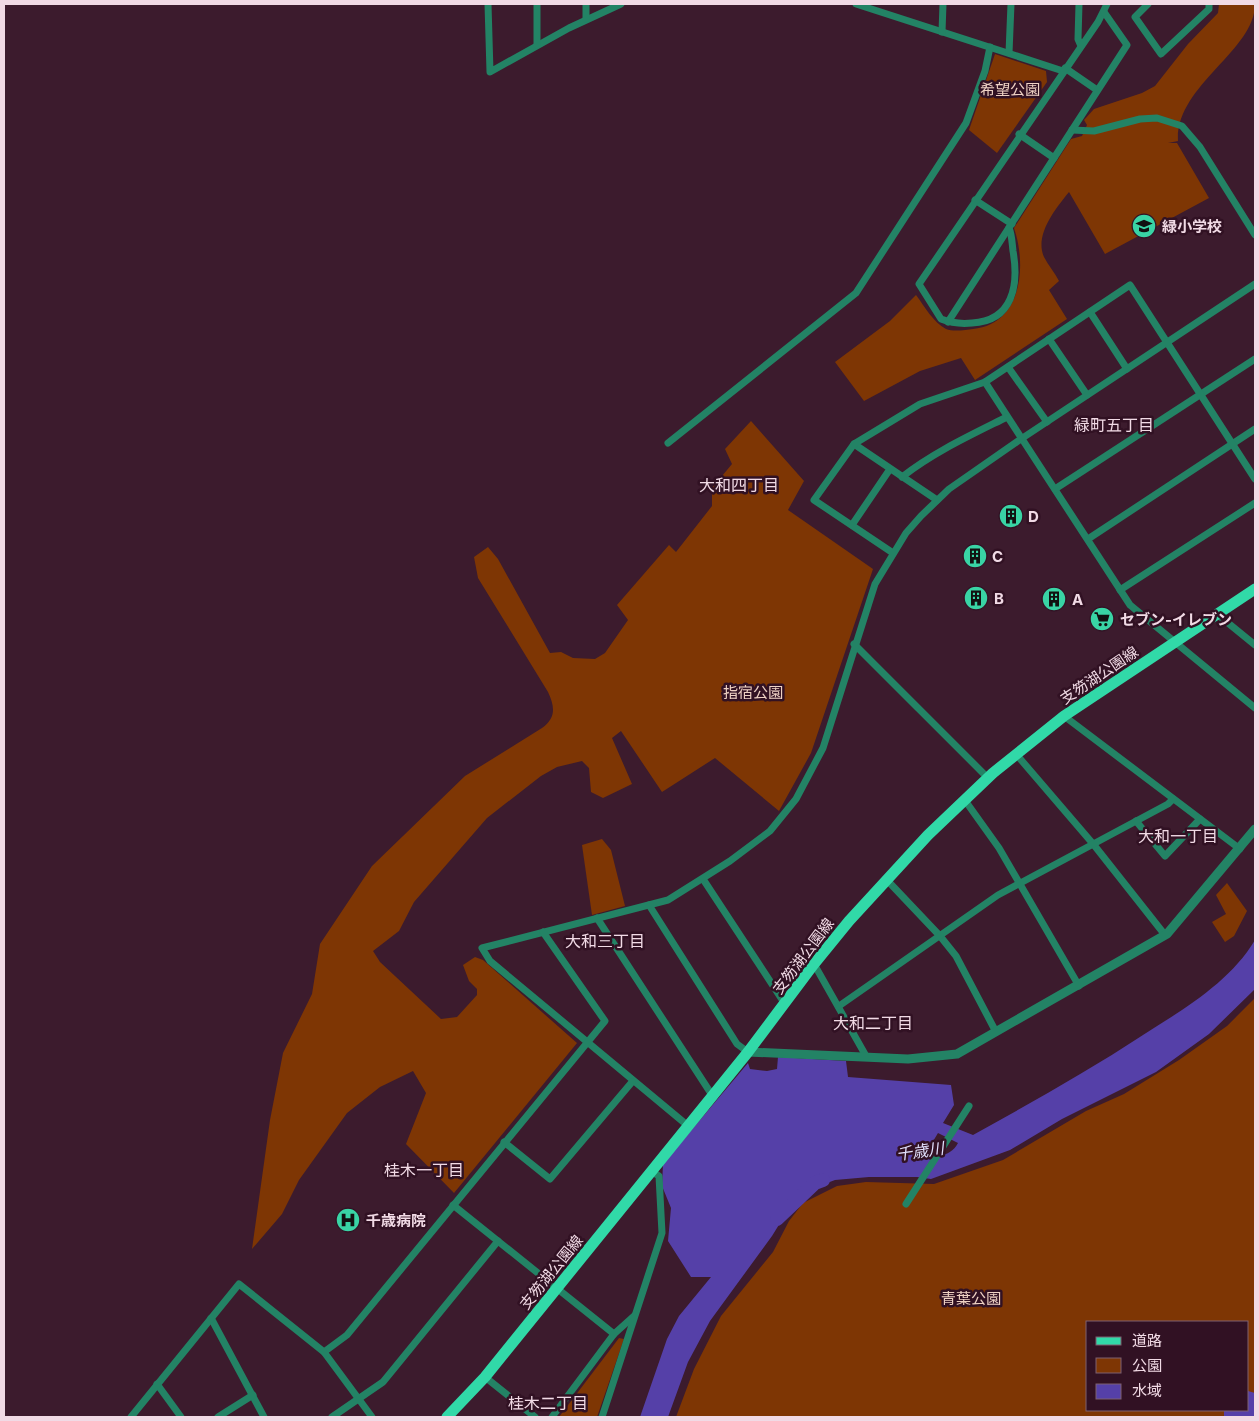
<svg xmlns="http://www.w3.org/2000/svg" width="1259" height="1421" viewBox="0 0 1259 1421" font-family="Inter,'Noto Sans JP',sans-serif">
	<style>
		.green { fill: #7e3604; fill-rule: evenodd }
		.water { fill: #5540a8; fill-rule: evenodd }
		.lines { fill: none; stroke-linecap: round; stroke-linejoin: round }
		.river { stroke: #5540a8; stroke-width: 14 }
		.minor { stroke: #238365; stroke-width: 7 }
		.tertiary { stroke: #238365; stroke-width: 9 }
		.primary { stroke: #31d9a8; stroke-width: 11 }
		.labels { text-anchor: middle; dominant-baseline: central; stroke-width: 5; stroke-linejoin: round; paint-order: stroke }
		.park-label { font-size: 15px; fill: #efd2c4; stroke: #311123 }
		.poi-label { font-size: 15px; font-weight: bold; fill: #f1dae5; stroke: #311123; text-anchor: start }
		.street-label { font-size: 15px; fill: #f1dae5; stroke: #311123 }
		.neighbourhood-label { font-size: 16px; fill: #f1dae5; stroke: #311123 }
		.water-label { font-size: 16px; font-style: italic; fill: #e2e1fd; stroke: #311123 }
	</style>
	<rect width="100%" height="100%" fill="#3c1b2d"/>
	<g class="green">
		<path d="M 1219,4 L 1255,4 C 1255,51 1175,86 1178,141 L 1168,143 L 1177,143 L 1209,198 L 1105,254 L 1069,192 C 1056,208 1034,235 1044,257 C 1048,265 1055,273 1059,281 L 1049,290 L 1067,319 L 975,380 L 961,358 L 920,371 L 864,401 L 835,362 L 890,321 L 916,295 C 925,307 933,322 946,329 C 953,332 966,330 973,329 C 1022,324 1027,266 1014,228 L 1071,139 L 1082,136 L 1087,125 L 1084,120 L 1094,109 L 1142,93 L 1155,86 L 1188,44 L 1218,13 Z"/>
		<path d="M 995,54 L 1046,71 L 1047,82 L 997,153 L 969,130 Z"/>
		<path d="M 751,421 L 804,481 L 788,510 L 873,569 L 811,753 L 779,811 L 715,758 L 662,792 L 621,731 L 612,738 L 632,784 L 603,798 L 591,792 L 589,768 L 582,761 L 557,767 L 541,776 L 487,818 L 414,902 L 399,931 L 373,951 L 380,962 L 441,1019 L 457,1017 L 477,995 L 477,989 L 469,981 L 463,965 L 475,957 L 483,960 L 577,1043 L 454,1193 L 406,1144 L 426,1093 L 413,1071 L 380,1087 L 347,1113 L 299,1180 L 282,1214 L 252,1249 L 270,1120 L 283,1053 L 312,994 L 320,944 L 372,866 L 465,776 L 542,728 C 556,718 555,707 548,692 L 478,578 L 474,557 L 488,547 L 498,559 L 550,653 L 561,652 L 573,658 L 595,659 L 605,653 L 628,620 L 617,605 L 669,545 L 676,552 L 712,506 L 712,488 L 732,464 L 725,449 Z"/>
		<path d="M 602,839 L 611,850 L 625,906 L 592,915 L 582,845 Z"/>
		<path d="M 1227,883 L 1247,911 L 1234,936 L 1225,942 L 1212,922 L 1226,914 L 1216,895 Z"/>
		<path d="M 1255,998 L 1255,1417 L 676,1417 L 694,1369 L 721,1316 L 773,1252 L 789,1221 L 803,1203 L 837,1186 L 866,1182 L 934,1184 L 1003,1160 L 1086,1111 L 1124,1094 L 1179,1060 L 1227,1026 ZM 1088,1322 L 1248,1322 L 1248,1410 L 1088,1410 Z"/>
		<path d="M 619,1338 L 624,1339 L 597,1417 L 559,1417 Z"/>
	</g>
	<g class="water">
		<path d="M 1255,940 L 1255,989 L 1209,1034 L 1156,1072 L 1062,1119 L 1010,1150 L 931,1179 L 917,1177 L 869,1177 L 835,1180 L 798,1194 L 772,1236 L 710,1321 L 688,1362 L 668,1417 L 640,1417 L 667,1339 L 679,1316 L 711,1277 L 691,1277 L 668,1241 L 671,1208 L 662,1186 L 663,1164 L 748,1063 L 750,1069 L 767,1071 L 777,1069 L 778,1057 L 846,1061 L 848,1077 L 951,1085 L 954,1105 L 943,1123 L 973,1135 C 1031,1103 1088,1071 1143,1035 C 1184,1009 1230,982 1255,940 ZM 938,1133 L 958,1143 C 950,1159 929,1157 913,1159 L 932,1143 Z"/>
		<path d="M 1248,1391 L 1255,1393 L 1255,1417 L 1224,1417 L 1224,1410 L 1248,1410 Z"/>
	</g>
	<g class="lines">
		<path class="river" d="M 777,1219 L 815,1183 L 823,1180"/>
		<g class="minor">
			<path d="M 488,4 L 490,72 L 569,28 L 621,4"/>
			<path d="M 586,4 L 586,19"/>
			<path d="M 856,4 L 1063,71"/>
			<path d="M 1079,4 L 1078,39 L 1081,46"/>
			<path d="M 1148,4 L 1135,17 L 1161,54 L 1209,9 L 1209,4"/>
			<path d="M 942,32 L 943,4"/>
			<path d="M 537,45 L 537,4"/>
			<path d="M 1009,53 L 1011,4"/>
			<path d="M 1065,68 L 1097,90"/>
			<path d="M 1072,130 L 1094,131 L 1140,119 L 1157,118 L 1182,126 L 1200,147 L 1255,235"/>
			<path d="M 1019,134 L 1054,158"/>
			<path d="M 975,200 L 1012,224"/>
			<path d="M 1009,228 C 1012,235 1012,243 1013,251 C 1019,285 1013,321 972,323 C 962,324 951,323 941,319 L 919,284 L 1098,22 L 1107,4"/>
			<path d="M 1090,312 L 1127,369"/>
			<path d="M 948,322 L 1127,45 L 1104,12"/>
			<path d="M 1049,339 L 1087,395"/>
			<path d="M 1008,367 L 1047,422"/>
			<path d="M 985,382 L 1130,605 L 1255,708"/>
			<path d="M 668,443 L 856,293 L 966,123 L 985,71 L 990,47"/>
			<path d="M 854,444 L 937,500"/>
			<path d="M 902,477 C 934,452 971,435 1007,417"/>
			<path d="M 1055,489 L 1255,359"/>
			<path d="M 852,525 L 890,469"/>
			<path d="M 1088,539 L 1255,429"/>
			<path d="M 893,553 L 814,500 L 854,444 L 920,404 L 985,382 L 1130,285 L 1255,479"/>
			<path d="M 1120,590 L 1255,503"/>
			<path d="M 1217,614 L 1255,645"/>
			<path d="M 854,644 L 988,778"/>
			<path d="M 1064,716 L 1240,849"/>
			<path d="M 1016,754 L 1094,845 L 1165,935"/>
			<path d="M 964,799 L 999,848 L 1079,986"/>
			<path d="M 1136,821 L 1165,856 L 1200,819"/>
			<path d="M 703,879 L 785,1004"/>
			<path d="M 886,879 L 940,936 L 956,956 L 996,1032"/>
			<path d="M 649,905 L 737,1044 L 748,1052"/>
			<path d="M 597,918 L 712,1095"/>
			<path d="M 814,964 L 866,1056"/>
			<path d="M 839,1006 L 998,895 L 1168,804 L 1173,799"/>
			<path d="M 687,1125 L 490,961 L 482,948 L 668,900 L 730,861 L 770,831 L 796,799 L 823,748 L 875,584 L 906,533 L 921,516 L 949,489 L 1021,439 L 1255,284"/>
			<path d="M 504,1142 L 550,1179 L 632,1082"/>
			<path d="M 906,1204 L 969,1106"/>
			<path d="M 453,1205 L 614,1334"/>
			<path d="M 211,1318 L 264,1417"/>
			<path d="M 324,1352 L 347,1335 L 605,1021 L 543,932"/>
			<path d="M 485,1377 L 535,1417"/>
			<path d="M 157,1384 L 181,1417"/>
			<path d="M 131,1417 L 239,1284 L 324,1352 L 372,1417"/>
			<path d="M 218,1417 L 253,1395"/>
			<path d="M 332,1417 L 383,1382 L 498,1241"/>
			<path d="M 552,1417 L 614,1334 L 634,1316"/>
			<path d="M 602,1417 L 662,1233 L 659,1176 L 651,1171"/>
		</g>
		<path class="tertiary" d="M 748,1052 L 908,1059 L 957,1054 L 1167,934 L 1255,829"/>
		<path class="primary" d="M 447,1417 L 485,1377 L 557,1288 L 748,1052 L 814,964 L 849,921 L 928,835 L 993,773 L 1064,716 L 1255,589"/>
	</g>
	<defs>
		<g id="school-disc" transform="scale(1.25)"><circle r="9.5" fill="#39d4a5" stroke="#311123"/><path d="M0-5L7-2L0 1L-7-2ZM-4 1L0 2.5L4 1V4Q0 6-4 4Z" fill="#111"/></g>
		<g id="building-disc" transform="scale(1.25)"><circle r="9.5" fill="#39d4a5" stroke="#311123"/><path d="M-4-6H4V6H1V3H-1V6H-4ZM-2.5-4.3h1.7v1.8h-1.7ZM.8-4.3h1.7v1.8H.8ZM-2.5-1h1.7V.8h-1.7ZM.8-1h1.7V.8H.8Z" fill="#111"/></g>
		<g id="supermarket-disc" transform="scale(1.25)"><circle r="9.5" fill="#39d4a5" stroke="#311123"/><path d="M-6-5.5h2.5l.6 2H6L4.5 2H-2.5L-4.4-4H-6ZM-1.5 3.2a1.3 1.3 0 1 0 .1 0ZM3 3.2a1.3 1.3 0 1 0 .1 0Z" fill="#111"/></g>
		<g id="hospital-disc" transform="scale(1.25)"><circle r="9.5" fill="#39d4a5" stroke="#311123"/><path d="M-5-5h3v3.5h4V-5h3V5h-3V1.5h-4V5h-3Z" fill="#111"/></g>
	</defs>
	<g fill-rule="evenodd">
		<use href="#school-disc" x="1144" y="226"/>
		<use href="#building-disc" x="1011" y="516"/>
		<use href="#building-disc" x="975" y="556"/>
		<use href="#building-disc" x="976" y="598"/>
		<use href="#building-disc" x="1054" y="599"/>
		<use href="#supermarket-disc" x="1102" y="619"/>
		<use href="#hospital-disc" x="348" y="1220"/>
	</g>
	<g class="labels">
		<g class="park-label">
			<text x="1010" y="89">希望公園</text>
			<text x="753" y="692">指宿公園</text>
			<text x="971" y="1298">青葉公園</text>
		</g>
		<g class="poi-label">
			<text x="1162" y="226">緑小学校</text>
			<text x="1028" y="516">D</text>
			<text x="992" y="556">C</text>
			<text x="994" y="598">B</text>
			<text x="1072" y="599">A</text>
			<text x="1120" y="619">セブン-イレブン</text>
			<text x="366" y="1220">千歳病院</text>
		</g>
		<g class="street-label">
			<text transform="translate(1099 675) rotate(-34)">支笏湖公園線</text>
			<text transform="translate(803 956) rotate(-53)">支笏湖公園線</text>
			<text transform="translate(551 1272) rotate(-51)">支笏湖公園線</text>
		</g>
		<g class="neighbourhood-label">
			<text x="1114" y="425">緑町五丁目</text>
			<text x="739" y="485">大和四丁目</text>
			<text x="1178" y="836">大和一丁目</text>
			<text x="605" y="941">大和三丁目</text>
			<text x="873" y="1023">大和二丁目</text>
			<text x="424" y="1170">桂木一丁目</text>
			<text x="548" y="1403">桂木二丁目</text>
		</g>
		<g class="water-label">
			<text transform="translate(920 1151) rotate(-8)">千歳川</text>
		</g>
	</g>
	<rect width="1259" height="1421" fill="none" stroke="#f1dae5" stroke-width="10"/>
	<rect x="1086" y="1321" width="162" height="90" fill="#311123" stroke="#7e6171"/>
	<rect x="1096" y="1337" width="25" height="8" fill="#31d9a8" stroke="#7e6171"/>
	<text x="1132" y="1346" font-size="15" fill="#f1dae5">道路</text>
	<rect x="1096" y="1358" width="25" height="15" fill="#7e3604" stroke="#7e6171"/>
	<text x="1132" y="1371" font-size="15" fill="#f1dae5">公園</text>
	<rect x="1096" y="1384" width="25" height="15" fill="#5540a8" stroke="#7e6171"/>
	<text x="1132" y="1396" font-size="15" fill="#f1dae5">水域</text>
</svg>
